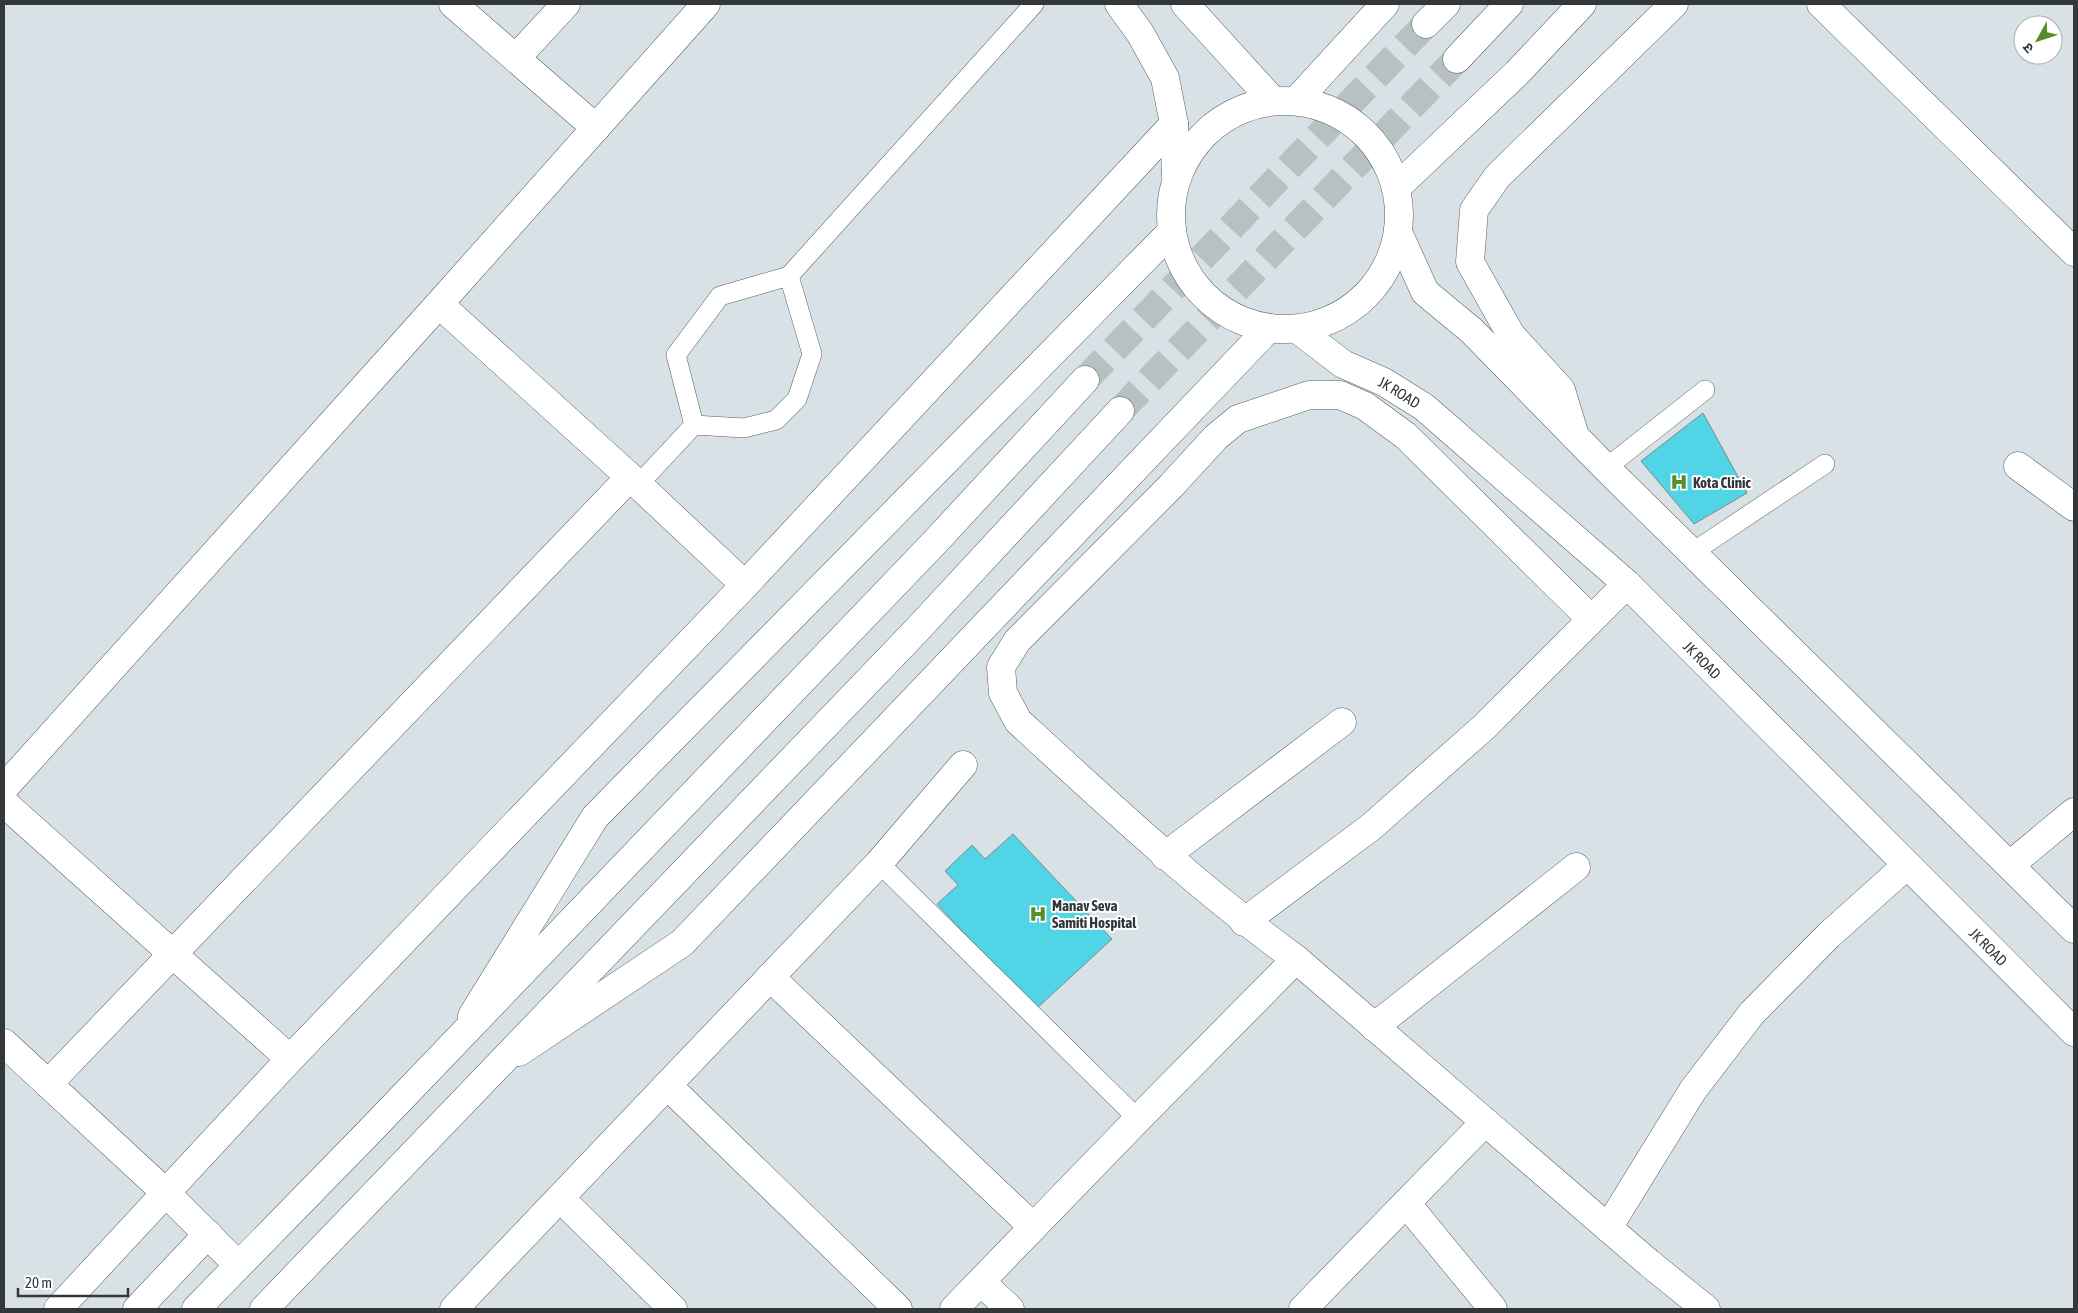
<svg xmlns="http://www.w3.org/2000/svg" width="2078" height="1313" viewBox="0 0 2078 1313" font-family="'Asap Condensed','Noto Sans Devanagari',sans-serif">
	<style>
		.building { fill: #51d5e6; stroke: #7f8a8b }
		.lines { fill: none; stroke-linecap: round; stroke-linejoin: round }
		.primary-tunnel { stroke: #b7c0c3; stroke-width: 28; stroke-dasharray: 28 14; stroke-linecap: butt }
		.lane-casing { stroke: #565f62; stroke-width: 20 }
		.street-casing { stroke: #565f62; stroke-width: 29 }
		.secondary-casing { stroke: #565f62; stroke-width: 29 }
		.primary-casing { stroke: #565f62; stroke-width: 29 }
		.lane { stroke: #fff; stroke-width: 19 }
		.street { stroke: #fff; stroke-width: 28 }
		.secondary { stroke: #fff; stroke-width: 28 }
		.primary { stroke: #fff; stroke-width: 28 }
		.labels { text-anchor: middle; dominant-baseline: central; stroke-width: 4; stroke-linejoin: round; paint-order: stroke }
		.street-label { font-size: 15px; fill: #333739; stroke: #fff }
		.poi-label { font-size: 15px; font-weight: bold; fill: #333739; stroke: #fff; text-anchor: start }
	</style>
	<rect width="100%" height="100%" fill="#d8e2e6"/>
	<g class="building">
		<path d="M 1703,413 L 1747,493 L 1694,524 L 1641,461 Z"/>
		<path d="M 1013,834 L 1112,939 L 1035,1010 L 937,904 L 958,885 L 945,871 L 972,845 L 985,859 Z"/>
	</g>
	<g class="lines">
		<g class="primary-tunnel">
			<path d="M 1085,380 L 1426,24"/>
			<path d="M 1120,411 L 1457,59"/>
		</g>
		<g class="lane-casing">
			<g id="lane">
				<path d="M 789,276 L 1034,4"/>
				<path d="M 1606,468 L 1705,390"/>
				<path d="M 638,485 L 694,425 L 676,355 L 720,296 L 789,276 L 812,354 L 797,399 L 776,420 L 744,428 L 694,425"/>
				<path d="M 1693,552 L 1825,464"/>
				<path d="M 879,863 L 1138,1119"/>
			</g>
		</g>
		<g class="street-casing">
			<g id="street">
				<path d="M 453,4 L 596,128"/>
				<path d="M 1821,4 L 2074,252"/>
				<path d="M 516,58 L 566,4"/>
				<path d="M 439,304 L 630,477 L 745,585"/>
				<path d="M 1575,436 L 1561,390 L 1511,335 L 1470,262 L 1474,210 L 1497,177 L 1674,4"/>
				<path d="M 2018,466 L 2074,507"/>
				<path d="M 1591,619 L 1406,436 L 1365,406 L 1340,395 L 1309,395 L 1238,419 L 1216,437 L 1171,486 L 1017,641 L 1001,667 L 1003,693 L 1018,721 C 1108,804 1197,887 1296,959 L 1649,1263 L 1706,1309"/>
				<path d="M 4,788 L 439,304 L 706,4"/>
				<path d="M 4,803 L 290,1059"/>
				<path d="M 1165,856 L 1342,722"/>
				<path d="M 2010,865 L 2074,812"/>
				<path d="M 1244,922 L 1371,827 L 1484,727 L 1627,584"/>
				<path d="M 770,977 L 1033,1227"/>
				<path d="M 1374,1027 L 1576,867"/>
				<path d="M 4,1043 L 167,1194 L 238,1265"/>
				<path d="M 48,1084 L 630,477"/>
				<path d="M 667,1085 L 898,1309"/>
				<path d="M 560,1198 L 673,1309"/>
				<path d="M 1406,1203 L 1493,1309"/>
				<path d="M 1608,1228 L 1693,1090 L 1752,1013 L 1829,935 L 1907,865"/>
				<path d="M 981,1282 L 1010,1309"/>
				<path d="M 58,1309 L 290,1059 L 745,585 L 1174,124"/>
				<path d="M 137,1309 L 208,1234"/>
				<path d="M 454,1309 L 879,863 L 963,765"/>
				<path d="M 954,1309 L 1138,1119 L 1296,959"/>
				<path d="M 1303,1309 L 1485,1122"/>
			</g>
		</g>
		<g class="secondary-casing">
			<g id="secondary">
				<path d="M 1119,4 L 1140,33 L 1165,78 L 1174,124 L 1176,176"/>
				<path d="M 1185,4 L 1273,101"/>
				<path d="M 1296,101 L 1385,4"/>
				<circle cx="1285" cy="215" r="114"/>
				<path d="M 1396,188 L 1517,73 L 1582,4"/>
				<path d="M 1398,232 L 1425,292 L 1472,331 L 1606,468 L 2074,929"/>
				<path id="s1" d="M 1297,329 L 1343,364 L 1384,382 L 1424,407 L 1627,584 L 2074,1032"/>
				<path d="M 472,1016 L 595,817 L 1172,231"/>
				<path d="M 519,1052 L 682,943 L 1269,328"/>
			</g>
		</g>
		<g class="primary-casing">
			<g id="primary">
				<path d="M 1426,24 L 1446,4"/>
				<path d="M 1457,59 L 1509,4"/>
				<path d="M 196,1309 L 370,1131 L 936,541 L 1085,380"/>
				<path d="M 264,1309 L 915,632 L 1120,411"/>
			</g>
		</g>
		<use href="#lane" class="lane"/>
		<use href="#street" class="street"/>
		<use href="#secondary" class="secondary"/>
		<use href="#primary" class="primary"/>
	</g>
	<defs>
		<g id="hospital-bare" transform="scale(1.35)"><path d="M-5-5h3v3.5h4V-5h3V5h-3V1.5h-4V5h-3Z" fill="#568e2a" stroke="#fff" stroke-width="2.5" paint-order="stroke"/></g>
	</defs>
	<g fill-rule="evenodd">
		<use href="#hospital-bare" x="1679" y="482"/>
		<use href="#hospital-bare" x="1038" y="914"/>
	</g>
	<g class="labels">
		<g class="street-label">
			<text stroke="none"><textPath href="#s1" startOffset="121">JK ROAD</textPath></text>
			<text stroke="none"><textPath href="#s1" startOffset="526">JK ROAD</textPath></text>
			<text stroke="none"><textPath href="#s1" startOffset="931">JK ROAD</textPath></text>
		</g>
		<g class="poi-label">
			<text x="1693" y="482">Kota Clinic</text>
			<text x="1052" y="905">Manav Seva<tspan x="1052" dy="17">Samiti Hospital</tspan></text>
		</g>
	</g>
	<rect width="2078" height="1313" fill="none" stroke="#333739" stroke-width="10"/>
	<g transform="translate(2038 40) rotate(230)"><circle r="24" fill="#ffffff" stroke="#adafb0"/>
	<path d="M0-4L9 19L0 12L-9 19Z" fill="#568e2a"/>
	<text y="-8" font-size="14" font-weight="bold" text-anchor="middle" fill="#333739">उ</text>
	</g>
	<path d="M18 1288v8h110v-8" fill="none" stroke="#333739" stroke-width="2.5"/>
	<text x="25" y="1288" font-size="15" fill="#333739" stroke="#ffffff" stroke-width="4" paint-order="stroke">20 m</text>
</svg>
